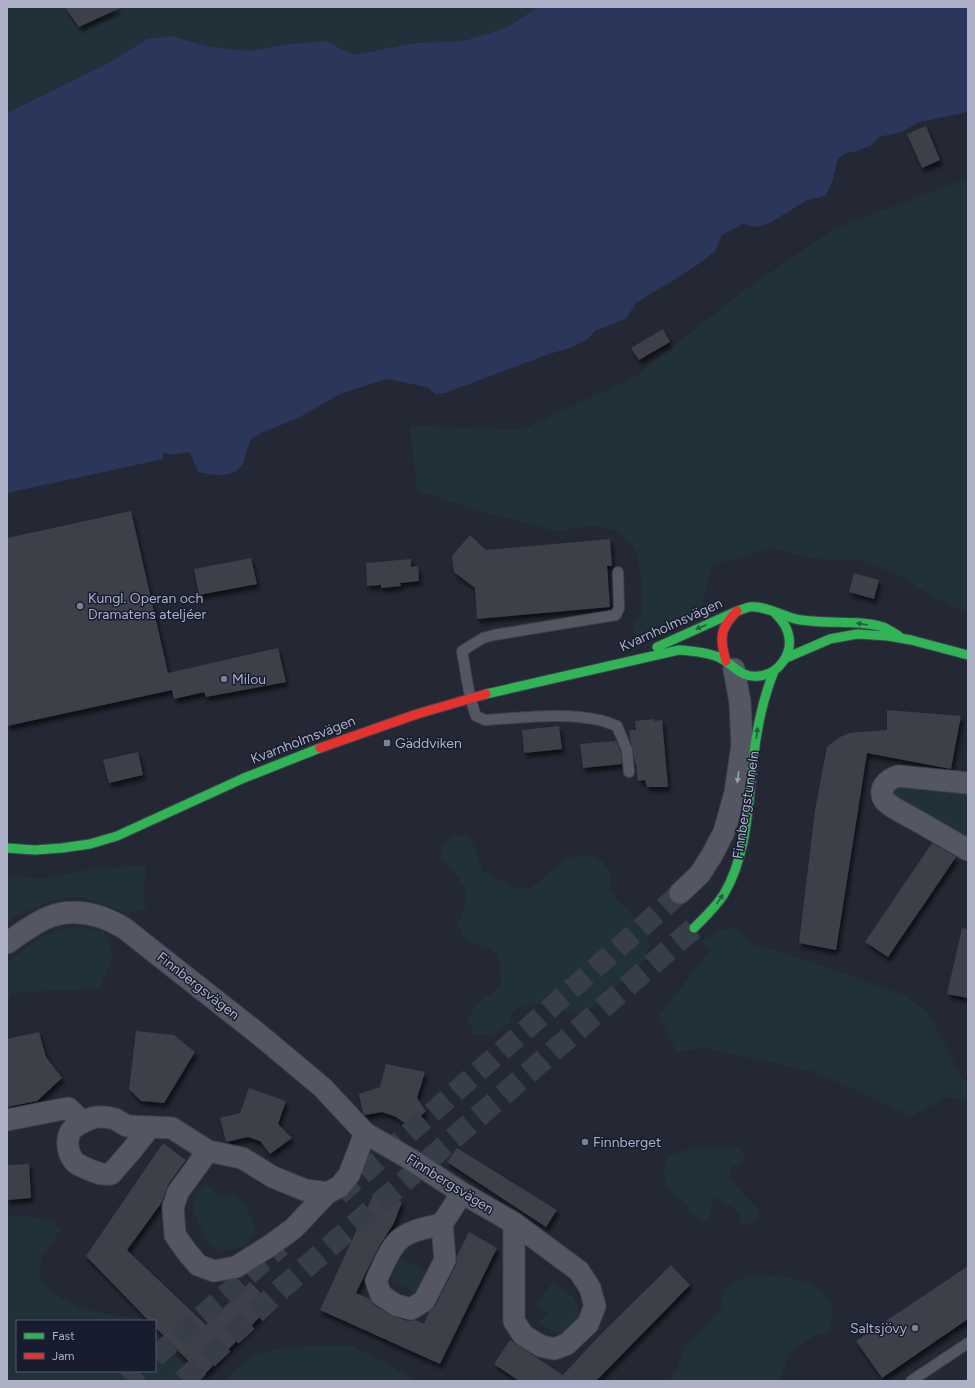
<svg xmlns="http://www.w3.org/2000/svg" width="975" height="1388" viewBox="0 0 975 1388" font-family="Figtree,sans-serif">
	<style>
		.green { fill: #21313a }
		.water { fill: #2b365b }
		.building { fill: #3c3f4a; filter: url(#shadow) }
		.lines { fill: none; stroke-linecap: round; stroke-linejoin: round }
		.street-tunnel { stroke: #383d4a; stroke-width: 21; stroke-dasharray: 21 10; stroke-linecap: butt }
		.secondary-tunnel { stroke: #383d4a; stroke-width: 22; stroke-dasharray: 22 11; stroke-linecap: butt }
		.lane-casing { stroke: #40434d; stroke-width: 12 }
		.street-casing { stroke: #40434d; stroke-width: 23 }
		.fast-casing { stroke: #40434d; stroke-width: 11 }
		.jam-casing { stroke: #40434d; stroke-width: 11 }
		.lane { stroke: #545762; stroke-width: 10 }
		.street { stroke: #545762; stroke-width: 21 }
		.fast { stroke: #30b455; stroke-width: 9 }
		.jam { stroke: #e5322d; stroke-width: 9 }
		.oneway { fill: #236040 }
		.oneway2 { fill: #9a9fb3 }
		.poi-dot { fill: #7c8194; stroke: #181c2f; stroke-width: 1.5 }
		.labels { text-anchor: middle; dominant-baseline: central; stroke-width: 3; stroke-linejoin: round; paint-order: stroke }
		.poi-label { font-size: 14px; fill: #acb1c7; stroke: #181c2f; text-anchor: start }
		.street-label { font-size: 14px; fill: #acb1c7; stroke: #181c2f }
	</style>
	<defs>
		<filter id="shadow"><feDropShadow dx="2.5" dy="4.5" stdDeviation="2" flood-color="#0009"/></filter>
	</defs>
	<rect width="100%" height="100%" fill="#242834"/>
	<g class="green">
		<path d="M 7,7 L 538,7 L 506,28 L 463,41 L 414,43 L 353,55 L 326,41 L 289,44 L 250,51 L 206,46 L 172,36 L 147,39 L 112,61 L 7,113 Z"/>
		<path d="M 968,178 L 968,615 L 948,603 L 931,596 L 902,577 L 859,559 L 847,560 L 815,559 L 774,548 L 711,565 L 701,611 L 637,635 L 633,622 L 641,613 L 643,601 L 638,556 L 633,546 L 618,531 L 594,526 L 554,531 L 460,505 L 417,490 L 410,426 L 522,430 L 636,376 L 742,292 L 834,229 Z"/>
		<path d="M 895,781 L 968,788 L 968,841 L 950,831 L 893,794 Z"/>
		<path d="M 453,836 L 469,836 L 476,850 L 483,872 L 493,876 L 513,888 L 530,889 L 566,859 L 580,855 L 591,856 L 603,862 L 611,876 L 609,890 L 615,899 L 625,906 L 646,931 L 649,947 L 645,959 L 630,976 L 598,1003 L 585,1012 L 568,1013 L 541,1004 L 524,1005 L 512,1012 L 508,1024 L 492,1035 L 474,1034 L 467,1018 L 482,999 L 494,993 L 501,983 L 500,965 L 498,955 L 486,947 L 469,942 L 463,937 L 458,924 L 468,896 C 462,880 452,869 440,857 L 443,844 Z"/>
		<path d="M 130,866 L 146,867 L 143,899 L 147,908 L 127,913 L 81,897 L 58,899 L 19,914 L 7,922 L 7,874 L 25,878 L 42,879 L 103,867 L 115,868 Z"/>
		<path d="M 79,927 L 93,929 L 104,932 L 110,946 L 112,957 L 100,988 L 12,993 L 7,1009 L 7,962 L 41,937 L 64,928 Z"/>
		<path d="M 733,927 L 752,944 L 801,959 L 902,994 L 929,1013 L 962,1078 L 968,1084 L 968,1100 L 947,1097 L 911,1116 L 816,1072 L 704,1048 L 677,1052 L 659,1016 L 711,949 L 700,941 L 719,931 Z"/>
		<path d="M 705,1148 L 741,1149 L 745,1159 L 739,1164 L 731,1167 C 731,1170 730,1173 730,1176 C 733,1187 752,1201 759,1211 L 753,1223 L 743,1224 L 739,1222 L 741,1213 L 715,1197 C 711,1205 712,1212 709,1220 L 703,1220 L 691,1214 L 687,1205 L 666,1186 L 664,1172 L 669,1156 L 688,1149 Z"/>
		<path d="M 206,1185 L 220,1197 L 234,1195 L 245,1203 L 256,1230 L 246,1246 L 222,1251 L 208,1244 C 204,1235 195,1217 194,1208 C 193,1199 198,1189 206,1185 Z"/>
		<path d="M 27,1216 L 53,1222 L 60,1230 L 41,1258 L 39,1277 L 52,1293 L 79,1308 L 105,1314 L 140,1318 L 143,1321 L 17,1321 L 17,1371 L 155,1371 L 155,1334 L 195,1375 L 196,1381 L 7,1381 L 7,1217 Z"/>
		<path d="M 399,1258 L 432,1274 L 420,1294 L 391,1281 Z"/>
		<path d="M 748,1275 C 773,1276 802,1274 822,1292 C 827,1296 830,1305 834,1310 L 829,1333 L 814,1336 L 790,1353 L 779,1381 L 670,1381 L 678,1366 L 685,1346 L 707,1326 L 722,1306 L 723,1290 Z"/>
		<path d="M 552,1283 L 573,1296 L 580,1311 L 577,1324 L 560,1335 L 539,1323 L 548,1313 L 537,1306 Z"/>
		<path d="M 325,1346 L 353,1346 L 418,1381 L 226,1381 C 234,1371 243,1362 254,1357 C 272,1347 304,1347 325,1346 Z"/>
	</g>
	<path class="water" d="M 538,7 L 968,7 L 968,112 L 919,122 L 902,132 L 879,137 L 872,145 L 857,151 L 846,153 L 838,159 L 832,182 L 825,196 L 807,200 L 770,223 L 756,227 L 743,224 L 722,235 L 715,251 L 703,261 L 671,282 L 653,292 L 635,304 L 627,318 L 595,331 L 588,339 L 570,348 L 549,354 L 445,393 L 435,394 L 427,387 L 386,379 L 340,394 L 298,418 L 261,433 L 251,439 C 248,446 246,454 244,461 C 237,480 214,475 198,472 L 190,452 L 171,455 L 163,452 L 163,459 L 7,493 L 7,113 L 112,61 L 147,39 L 172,36 L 206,46 L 250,51 L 289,44 L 326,41 L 353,55 L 414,43 L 463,41 L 506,28 Z"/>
	<g class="building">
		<path d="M 65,7 L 122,7 L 79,27 Z"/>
		<path d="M 926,126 L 940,160 L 922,168 L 907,134 Z"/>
		<path d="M 663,329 L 670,342 L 639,360 L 631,348 Z"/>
		<path d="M 131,511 L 168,673 L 278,648 L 286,682 L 206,697 L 204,692 L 174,699 L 172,690 L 7,726 L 7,538 Z"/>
		<path d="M 470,535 L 486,550 L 610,539 L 612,566 L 607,566 L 610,607 L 477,619 L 475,588 L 454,572 L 452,556 Z"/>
		<path d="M 251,558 L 257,584 L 199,595 L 194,569 Z"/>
		<path d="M 411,559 L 411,567 L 418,566 L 419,581 L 400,583 L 401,586 L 381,588 L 381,585 L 367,586 L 366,563 Z"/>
		<path d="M 854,573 L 879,580 L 874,599 L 849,592 Z"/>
		<path d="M 887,710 L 961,716 L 951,769 L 867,753 L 836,950 L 799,943 L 815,810 L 827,747 L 840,737 L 850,733 L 887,730 Z"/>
		<path d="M 654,719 L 654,721 L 662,720 L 668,787 L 647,787 L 645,780 L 638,781 L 636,763 L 635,763 L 633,749 L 630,739 L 629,730 L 636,730 L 635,721 Z"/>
		<path d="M 559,726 L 562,749 L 524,753 L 522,730 Z"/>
		<path d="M 616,741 L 621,752 L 622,764 L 583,768 L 580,744 Z"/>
		<path d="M 138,752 L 143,775 L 109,783 L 103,760 Z"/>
		<path d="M 932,843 L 956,857 L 888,957 L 865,942 Z"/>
		<path d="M 962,928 L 968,929 L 968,998 L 947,994 Z"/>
		<path d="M 136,1031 L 174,1035 L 195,1052 L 164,1103 L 141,1101 L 129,1089 Z"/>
		<path d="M 39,1032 L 46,1057 L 62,1078 L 37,1101 L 7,1107 L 7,1039 Z"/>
		<path d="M 386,1064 L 425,1072 L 417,1098 L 426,1111 L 410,1127 L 396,1117 L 382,1112 L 365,1115 L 363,1113 L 359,1094 L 380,1087 Z"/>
		<path d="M 249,1088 L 286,1101 L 278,1124 L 292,1138 L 270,1154 L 260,1141 L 248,1137 L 226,1142 L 220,1118 L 240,1113 Z"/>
		<path d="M 163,1143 L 186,1160 L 168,1185 L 162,1202 L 127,1250 L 206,1325 L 250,1282 L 272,1304 L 203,1376 L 155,1327 L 155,1321 L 149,1321 L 86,1256 Z"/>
		<path d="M 457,1148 L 557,1210 L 546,1227 L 447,1162 Z"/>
		<path d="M 29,1164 L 31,1198 L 7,1200 L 7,1165 Z"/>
		<path d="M 376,1190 L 402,1202 L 394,1223 L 378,1248 L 356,1293 L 370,1299 L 374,1305 L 390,1315 L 408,1321 L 415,1320 L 424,1324 L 429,1312 L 435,1306 L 456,1265 L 457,1256 L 469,1232 L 497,1248 L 440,1364 L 320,1310 L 362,1218 Z"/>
		<path d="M 671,1265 L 690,1285 L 596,1381 L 519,1381 L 494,1364 L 510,1340 L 563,1375 L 603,1332 Z"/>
		<path d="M 968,1266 L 968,1319 L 882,1378 L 856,1341 Z"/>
	</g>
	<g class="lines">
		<g class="street-tunnel">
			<path d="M 339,1195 L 680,893"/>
			<path d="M 155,1357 L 281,1246"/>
			<path d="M 127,1381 L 139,1371"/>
		</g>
		<path class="secondary-tunnel" d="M 183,1381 L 281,1289 L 694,928"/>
		<g class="lane-casing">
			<g id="lane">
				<path d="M 618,572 L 619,608 L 616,615 L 494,635 L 483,638 L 462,651 C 466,672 468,696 476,716 L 485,720 C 523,718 562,712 599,720 C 605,721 611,724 617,726 L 627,750 L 629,772"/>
				<path d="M 911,1381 L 968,1343"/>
			</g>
		</g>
		<g class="street-casing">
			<g id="street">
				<path d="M 968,783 L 898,776 C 888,779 876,789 885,801 C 892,808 905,814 914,819 C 932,829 950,840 968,850"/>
				<path d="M 680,893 L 700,874 L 712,855 L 724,832 L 735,793 L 742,745 L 740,702 L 734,669"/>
				<path d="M 7,943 C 20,934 34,923 49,917 C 75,907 102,915 124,928 L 261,1036 L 322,1087 L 365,1133 L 410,1159 L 462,1193 L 514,1223 L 514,1321 L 523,1335 L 541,1346 L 554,1349 L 567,1344 L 588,1324 L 595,1306 L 590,1288 L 579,1271 L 514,1223"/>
				<path d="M 97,1117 L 106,1117 L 115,1119 L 127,1126 L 150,1127 L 131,1151 L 111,1174 C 102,1175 98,1173 90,1170 C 86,1168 80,1166 76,1163 C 68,1156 65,1141 71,1131 C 75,1125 90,1118 97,1117 Z"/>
				<path d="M 7,1120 L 68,1108 L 83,1122"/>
				<path d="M 150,1127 L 172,1128 L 208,1151 L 242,1158 L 273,1177 L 305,1190 L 327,1193 L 339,1187 L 349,1175 L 365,1133"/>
				<path d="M 208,1151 L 178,1192 L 173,1207 L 175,1235 L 187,1252 L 198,1265 L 214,1271 L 236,1267 L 271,1245 L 294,1228 L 327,1193"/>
				<path d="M 442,1224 C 427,1228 410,1230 399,1240 C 389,1249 381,1270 376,1281 L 381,1295 L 396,1305 L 411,1309 L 424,1301 L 445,1260 L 442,1224 L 462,1193"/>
			</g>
		</g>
		<g class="fast-casing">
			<g id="fast">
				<path d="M 657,647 L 737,611 C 741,610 745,608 749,607 C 764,605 782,616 796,619 C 824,625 858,619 883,627 C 888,629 894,633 899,636"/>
				<path d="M 786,658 L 830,639 L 857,634 L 888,636 L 911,640 L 968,655"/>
				<path d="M 486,694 L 679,650 C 692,651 706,652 718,657 C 733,663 740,679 759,676 C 779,674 794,653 788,633 C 786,625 781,619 775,613"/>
				<path d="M 7,848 L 35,850 L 62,848 L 90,844 L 117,836 L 244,778 L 320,748"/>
				<path d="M 694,928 C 705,917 716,907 724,894 C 747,855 748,806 753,763 C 756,731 762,701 774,671"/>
			</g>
		</g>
		<g class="jam-casing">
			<g id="jam">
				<path d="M 726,661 C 719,638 720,628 737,611"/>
				<path d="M 320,748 L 417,714 L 486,694"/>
			</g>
		</g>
		<use href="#lane" class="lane"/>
		<use href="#street" class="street"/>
		<use href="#fast" class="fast"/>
		<use href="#jam" class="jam"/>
	</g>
	<defs><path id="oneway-solid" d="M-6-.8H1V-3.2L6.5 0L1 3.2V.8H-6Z"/></defs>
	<g class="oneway">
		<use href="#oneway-solid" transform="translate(862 624) rotate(-171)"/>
		<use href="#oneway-solid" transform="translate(701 627) rotate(157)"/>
		<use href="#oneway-solid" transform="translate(757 733) rotate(-83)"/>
		<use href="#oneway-solid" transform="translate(720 899) rotate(-57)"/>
	</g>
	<use class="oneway2" href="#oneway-solid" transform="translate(738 777) rotate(98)"/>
	<g class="poi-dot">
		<circle cx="80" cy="606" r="4"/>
		<circle cx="224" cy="679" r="4"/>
		<rect x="383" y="739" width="8" height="8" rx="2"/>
		<circle cx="585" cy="1142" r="4"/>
		<circle cx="915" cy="1328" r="4"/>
	</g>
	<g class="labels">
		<g class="poi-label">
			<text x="88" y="598">Kungl. Operan och<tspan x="88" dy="16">Dramatens ateljéer</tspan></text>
			<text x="232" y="679">Milou</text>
			<text x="395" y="743">Gäddviken</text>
			<text x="593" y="1142">Finnberget</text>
			<text x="907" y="1328" text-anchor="end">Saltsjövy</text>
		</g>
		<g class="street-label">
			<text transform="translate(671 625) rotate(-24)">Kvarnholmsvägen</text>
			<text transform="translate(303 740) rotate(-21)">Kvarnholmsvägen</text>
			<text transform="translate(746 805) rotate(-81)">Finnbergstunneln</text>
			<text transform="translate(198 986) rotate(38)">Finnbergsvägen</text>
			<text transform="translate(450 1184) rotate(32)">Finnbergsvägen</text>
		</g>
	</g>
	<rect width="975" height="1388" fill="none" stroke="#acb1c7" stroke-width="16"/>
	<rect x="16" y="1320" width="140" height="52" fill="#181c2f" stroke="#53586c"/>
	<rect x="24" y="1333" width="20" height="6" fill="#30b455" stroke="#53586c"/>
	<text x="52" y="1340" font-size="12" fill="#acb1c7">Fast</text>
	<rect x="24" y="1353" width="20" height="6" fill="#e5322d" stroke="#53586c"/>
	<text x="52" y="1360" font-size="12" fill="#acb1c7">Jam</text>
</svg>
